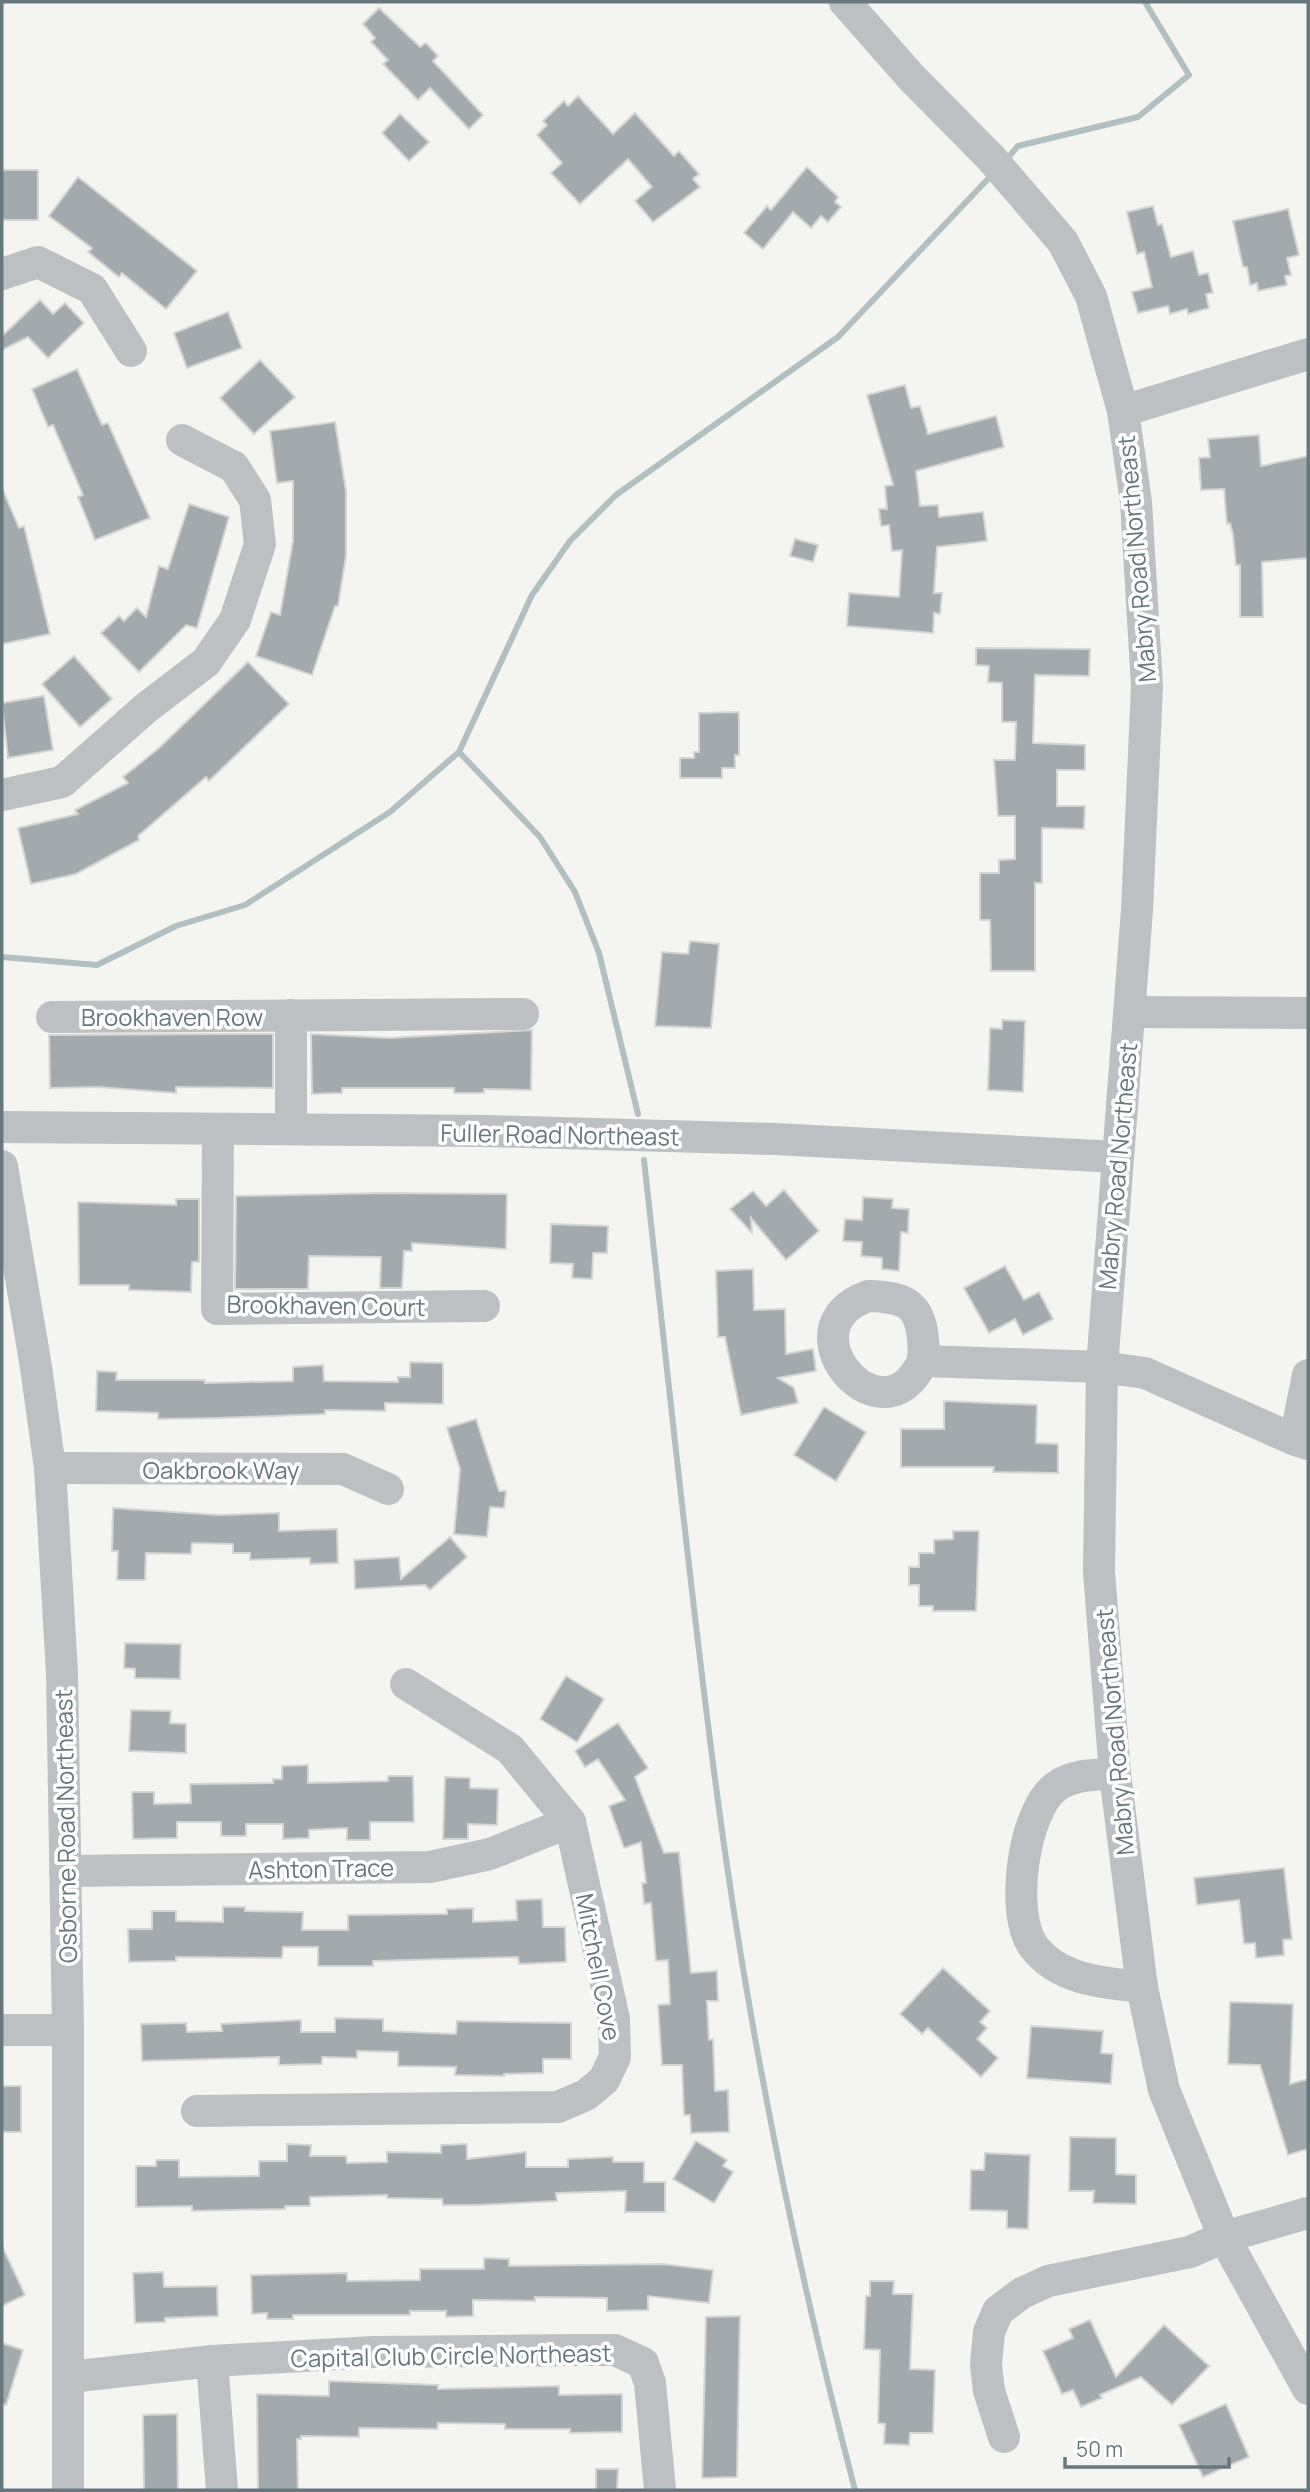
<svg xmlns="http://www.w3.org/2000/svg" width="1310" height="2492" viewBox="0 0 1310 2492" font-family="Manrope,sans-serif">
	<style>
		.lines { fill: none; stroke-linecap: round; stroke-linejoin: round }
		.stream { stroke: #b2bfc1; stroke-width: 6 }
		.building { fill: #a2aaad; stroke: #d5d5d4; stroke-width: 2 }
		.minor { stroke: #bcc0c2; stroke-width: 32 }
		.labels { text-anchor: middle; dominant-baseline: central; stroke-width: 7; stroke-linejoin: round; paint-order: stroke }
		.street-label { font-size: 24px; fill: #67777e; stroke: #fff }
	</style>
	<rect width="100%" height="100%" fill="#f4f4f1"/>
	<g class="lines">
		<g class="stream">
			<path d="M 1011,154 L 1018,146 L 1138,117 L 1189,75 L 1145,2"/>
			<path d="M 459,752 L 540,837 L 575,892 L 599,953 L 638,1114"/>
			<path d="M 2,957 L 97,965 L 176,926 L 245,905 L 390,812 L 459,752 L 532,595 L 570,541 L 616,495 L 838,337 L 987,180"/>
			<path d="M 644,1160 C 667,1366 688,1573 715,1779 C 746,2018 794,2257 855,2490"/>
		</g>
	</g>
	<g class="building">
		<path d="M 379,8 L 420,47 L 426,43 L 438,56 L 433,61 L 483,115 L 469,129 L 430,88 L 418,100 L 383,64 L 388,60 L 371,42 L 375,38 L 363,24 Z"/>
		<path d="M 578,96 L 613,134 L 635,113 L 674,156 L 679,151 L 699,174 L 693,179 L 700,187 L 653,222 L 635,201 L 652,187 L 628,159 L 580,204 L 551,173 L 562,163 L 537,135 L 547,125 L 543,121 L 564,101 L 568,106 Z"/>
		<path d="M 400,114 L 429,142 L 409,161 L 382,133 Z"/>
		<path d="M 807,167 L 838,197 L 835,202 L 841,207 L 828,222 L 821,216 L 811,228 L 793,212 L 763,249 L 744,233 L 767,206 L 771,210 Z"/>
		<rect x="2" y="170" width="36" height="50"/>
		<path d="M 78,177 L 197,271 L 166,309 L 122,273 L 119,277 L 88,252 L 92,248 L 49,216 Z"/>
		<path d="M 1153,206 L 1158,225 L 1162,224 L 1171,257 L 1193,251 L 1199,275 L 1208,273 L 1213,293 L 1206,294 L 1209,308 L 1188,314 L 1187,309 L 1170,314 L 1168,306 L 1138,313 L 1132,292 L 1152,287 L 1144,252 L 1137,254 L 1127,212 Z"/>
		<path d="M 1288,209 L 1299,255 L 1287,258 L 1291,275 L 1285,276 L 1287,285 L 1258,291 L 1257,283 L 1250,285 L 1247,267 L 1243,267 L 1233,221 Z"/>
		<path d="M 40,300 L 53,314 L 65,303 L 84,323 L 48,358 L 28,337 L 2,350 L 2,336 Z"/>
		<path d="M 228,312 L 242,348 L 187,368 L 174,333 Z"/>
		<path d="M 260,360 L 295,397 L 254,434 L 220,398 Z"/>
		<path d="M 77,369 L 102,425 L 108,423 L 150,518 L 95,540 L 78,497 L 83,495 L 53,425 L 48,427 L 32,389 Z"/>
		<path d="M 905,385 L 911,408 L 920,406 L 928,434 L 996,416 L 1004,447 L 916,471 L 920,506 L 938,505 L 939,517 L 983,512 L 987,541 L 937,547 L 934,593 L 942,593 L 940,614 L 934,613 L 933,633 L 847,626 L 849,593 L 899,597 L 902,550 L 892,551 L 889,525 L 881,526 L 879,509 L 887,509 L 885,486 L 893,485 L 867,395 Z"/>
		<path d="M 335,422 L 346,491 L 346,556 L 338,606 L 335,606 L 312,675 L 256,656 L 271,612 L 280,615 L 293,541 L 293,481 L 277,483 L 270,431 Z"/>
		<path d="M 1259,435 L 1261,466 L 1308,456 L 1308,558 L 1262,562 L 1263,617 L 1240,617 L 1240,565 L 1236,565 L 1233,535 L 1230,523 L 1227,524 L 1224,489 L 1201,490 L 1199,458 L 1210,457 L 1208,439 Z"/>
		<path d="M 2,488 L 19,528 L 24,526 L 50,634 L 2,644 Z"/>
		<path d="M 189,504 L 229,517 L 197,628 L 186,625 L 139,672 L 101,633 L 119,616 L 124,621 L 137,608 L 146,617 L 159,566 L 168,569 Z"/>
		<path d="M 795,539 L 818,545 L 813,562 L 790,556 Z"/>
		<path d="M 976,648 L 1090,649 L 1089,676 L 1035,675 L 1033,743 L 1085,745 L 1085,770 L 1057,770 L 1057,806 L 1085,806 L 1084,829 L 1042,828 L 1042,883 L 1035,883 L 1035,971 L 991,971 L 990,920 L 980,920 L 980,873 L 999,873 L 999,860 L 1015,859 L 1015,816 L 998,816 L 994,760 L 1015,760 L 1016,722 L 1002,722 L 1002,683 L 988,682 L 989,666 L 976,665 Z"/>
		<path d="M 74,656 L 112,699 L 80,727 L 42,684 Z"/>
		<path d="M 248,662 L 289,704 L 209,781 L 206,777 L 138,836 L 139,840 L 76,874 L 31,884 L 18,828 L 78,814 L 75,810 L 128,783 L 123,777 L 159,748 Z"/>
		<path d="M 44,696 L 53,750 L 8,758 L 2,703 Z"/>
		<path d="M 739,712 L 739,755 L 735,755 L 735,768 L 722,768 L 722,778 L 680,778 L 680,758 L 694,758 L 694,752 L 699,752 L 699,713 Z"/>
		<path d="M 690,941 L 719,944 L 711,1028 L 655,1026 L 662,952 L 688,954 Z"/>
		<path d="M 1002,1020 L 1025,1021 L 1023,1092 L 988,1090 L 990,1028 L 1002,1029 Z"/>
		<path d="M 532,1030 L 531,1090 L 484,1089 L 484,1093 L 454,1093 L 454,1088 L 342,1088 L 342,1093 L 312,1094 L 311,1034 L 389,1038 Z"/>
		<path d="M 243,1034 L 273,1034 L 273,1088 L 176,1087 L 176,1093 L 98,1087 L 50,1088 L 49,1035 Z"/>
		<path d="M 784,1190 L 819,1231 L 786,1260 L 751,1218 L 752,1233 L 730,1209 L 753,1191 L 766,1206 Z"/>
		<path d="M 384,1193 L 507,1194 L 506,1249 L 412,1243 L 412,1251 L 404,1251 L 402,1288 L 380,1288 L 381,1257 L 309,1256 L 308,1289 L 235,1289 L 236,1196 Z"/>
		<path d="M 863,1197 L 893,1199 L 892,1208 L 909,1209 L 908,1233 L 901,1232 L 899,1271 L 882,1269 L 882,1258 L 861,1256 L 862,1242 L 843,1241 L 845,1219 L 862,1220 Z"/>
		<path d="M 176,1199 L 199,1199 L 199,1262 L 192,1262 L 191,1292 L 129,1290 L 129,1285 L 79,1285 L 78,1202 L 176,1205 Z"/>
		<path d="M 551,1224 L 608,1226 L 607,1253 L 593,1253 L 592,1279 L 572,1278 L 573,1264 L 550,1263 Z"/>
		<path d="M 1005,1266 L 1024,1300 L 1039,1292 L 1053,1319 L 1023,1335 L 1015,1319 L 989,1333 L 964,1288 Z"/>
		<path d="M 753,1269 L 754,1310 L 785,1309 L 786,1354 L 813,1349 L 816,1371 L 778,1378 L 794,1388 L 798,1403 L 741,1415 L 725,1337 L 718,1337 L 716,1271 Z"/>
		<path d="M 410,1362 L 443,1363 L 443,1404 L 385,1403 L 385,1411 L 325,1410 L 325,1414 L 219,1418 L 158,1419 L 158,1413 L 96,1411 L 97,1371 L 117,1372 L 116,1380 L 205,1380 L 205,1383 L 293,1381 L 293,1367 L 323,1365 L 324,1381 L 398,1382 L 398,1377 L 410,1377 Z"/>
		<path d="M 944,1401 L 1037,1405 L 1036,1443 L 1058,1444 L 1058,1473 L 993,1472 L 994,1467 L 901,1467 L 901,1429 L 944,1429 Z"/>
		<path d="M 824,1407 L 866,1432 L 836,1481 L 794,1455 Z"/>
		<path d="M 476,1419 L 499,1491 L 506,1491 L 504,1508 L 490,1507 L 487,1537 L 454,1534 L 460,1469 L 447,1428 Z"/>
		<path d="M 113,1508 L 219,1515 L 279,1513 L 279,1531 L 337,1529 L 338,1563 L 310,1564 L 310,1558 L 250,1560 L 250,1553 L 233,1553 L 233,1544 L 192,1543 L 191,1554 L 146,1553 L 145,1580 L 117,1580 L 118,1551 L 112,1551 Z"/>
		<path d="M 953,1531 L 979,1531 L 976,1611 L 933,1611 L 933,1606 L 919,1606 L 919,1585 L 909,1585 L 909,1567 L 919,1567 L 919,1553 L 934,1553 L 934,1540 L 953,1539 Z"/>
		<path d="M 450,1537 L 467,1557 L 430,1590 L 425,1585 L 355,1589 L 354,1560 L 399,1557 L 401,1579 Z"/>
		<path d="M 125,1643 L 181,1644 L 180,1679 L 135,1678 L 135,1669 L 124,1668 Z"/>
		<path d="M 566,1676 L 604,1699 L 577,1742 L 540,1719 Z"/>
		<path d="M 131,1710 L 171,1711 L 170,1723 L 186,1724 L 186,1753 L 129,1751 Z"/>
		<path d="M 618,1723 L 648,1768 L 635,1777 L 664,1853 L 679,1852 L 691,1973 L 717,1971 L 718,2001 L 707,2001 L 709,2040 L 713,2039 L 715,2091 L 728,2090 L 729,2132 L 691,2133 L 690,2115 L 684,2115 L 682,2065 L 662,2065 L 658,2005 L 670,2004 L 668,1960 L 656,1961 L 651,1903 L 644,1904 L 642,1883 L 646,1883 L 641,1842 L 624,1848 L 609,1806 L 625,1800 L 598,1759 L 585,1767 L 575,1751 Z"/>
		<path d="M 308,1765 L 308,1783 L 388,1781 L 388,1776 L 413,1776 L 414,1822 L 370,1822 L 370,1840 L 347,1840 L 347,1828 L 309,1830 L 309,1838 L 283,1839 L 283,1824 L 246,1824 L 246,1836 L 221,1836 L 221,1822 L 177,1822 L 177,1838 L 133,1839 L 132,1792 L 154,1792 L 154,1804 L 191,1803 L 190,1784 L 273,1783 L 273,1779 L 282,1779 L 282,1766 Z"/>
		<path d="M 445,1777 L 470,1778 L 470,1788 L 498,1789 L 497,1825 L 468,1824 L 468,1839 L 443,1839 Z"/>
		<path d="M 1284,1868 L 1292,1939 L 1283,1940 L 1284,1955 L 1256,1958 L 1255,1943 L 1244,1944 L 1239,1900 L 1197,1905 L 1194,1878 Z"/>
		<path d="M 542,1899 L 543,1927 L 565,1927 L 566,1962 L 519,1964 L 518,1957 L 373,1961 L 373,1966 L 318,1966 L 318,1947 L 283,1947 L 282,1958 L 176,1957 L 176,1961 L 129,1962 L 128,1929 L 152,1929 L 152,1911 L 176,1911 L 176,1921 L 223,1922 L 223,1907 L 245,1907 L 245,1911 L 303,1912 L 302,1930 L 348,1930 L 348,1915 L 447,1914 L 447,1909 L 473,1908 L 473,1922 L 517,1920 L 516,1900 Z"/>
		<path d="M 943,1968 L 990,2011 L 980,2022 L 987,2028 L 977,2039 L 998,2058 L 981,2077 L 928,2028 L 922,2034 L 900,2014 Z"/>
		<path d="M 1230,2002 L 1293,2004 L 1290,2084 L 1308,2079 L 1308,2149 L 1288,2155 L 1260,2065 L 1228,2064 Z"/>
		<path d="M 335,2018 L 383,2019 L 383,2031 L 456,2034 L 457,2021 L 571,2023 L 571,2059 L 543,2059 L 543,2073 L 504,2074 L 504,2076 L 455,2075 L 456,2067 L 398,2066 L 398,2052 L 357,2051 L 357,2058 L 322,2057 L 322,2064 L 279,2065 L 279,2057 L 142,2061 L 141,2024 L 186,2023 L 187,2032 L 222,2031 L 221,2024 L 301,2020 L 301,2032 L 335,2032 Z"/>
		<path d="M 1031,2026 L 1103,2031 L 1101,2053 L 1113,2054 L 1111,2084 L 1027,2078 Z"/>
		<rect x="2" y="2086" width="19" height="46"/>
		<path d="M 1070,2137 L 1116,2138 L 1116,2174 L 1136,2175 L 1136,2204 L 1093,2203 L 1094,2191 L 1069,2191 Z"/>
		<path d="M 696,2141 L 727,2160 L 723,2166 L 733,2172 L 714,2203 L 673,2179 Z"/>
		<path d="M 287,2144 L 311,2145 L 310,2156 L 346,2156 L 347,2163 L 387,2162 L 387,2152 L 441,2153 L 441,2145 L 467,2144 L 467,2159 L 526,2152 L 526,2167 L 568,2167 L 568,2159 L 613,2157 L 613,2162 L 644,2162 L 644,2182 L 665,2182 L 665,2212 L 625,2212 L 626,2191 L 556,2193 L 557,2201 L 478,2205 L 443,2205 L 442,2199 L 387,2198 L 387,2195 L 310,2197 L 310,2206 L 285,2206 L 285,2209 L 192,2211 L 192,2206 L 136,2207 L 136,2166 L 156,2166 L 156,2160 L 179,2160 L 179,2177 L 259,2176 L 259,2161 L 287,2161 Z"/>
		<path d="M 985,2153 L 1030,2155 L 1028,2229 L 1007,2228 L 1007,2211 L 970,2210 L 971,2170 L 984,2170 Z"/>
		<path d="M 2,2246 L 25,2295 L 2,2306 Z"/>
		<path d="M 484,2258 L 509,2259 L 509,2266 L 663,2264 L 713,2270 L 709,2303 L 648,2296 L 648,2310 L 607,2311 L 607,2298 L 535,2297 L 535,2301 L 473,2300 L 473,2316 L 446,2317 L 446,2311 L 410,2311 L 410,2315 L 293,2315 L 293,2319 L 267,2319 L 267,2313 L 252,2314 L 251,2275 L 347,2273 L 347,2281 L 420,2280 L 420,2269 L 484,2269 Z"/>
		<path d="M 163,2272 L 164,2287 L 217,2286 L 218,2316 L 165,2318 L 165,2322 L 135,2323 L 133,2273 Z"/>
		<path d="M 870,2281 L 894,2281 L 893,2294 L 913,2294 L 910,2369 L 935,2370 L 933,2433 L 910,2433 L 909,2445 L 884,2444 L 885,2424 L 878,2423 L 880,2350 L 864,2349 L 866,2296 L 870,2296 Z"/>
		<path d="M 740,2316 L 737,2477 L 702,2478 L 706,2317 Z"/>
		<path d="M 1090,2320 L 1116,2377 L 1164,2325 L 1209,2366 L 1172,2405 L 1141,2377 L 1100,2395 L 1102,2398 L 1081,2407 L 1073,2390 L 1062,2394 L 1043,2351 L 1073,2338 L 1069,2329 Z"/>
		<path d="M 2,2343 L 23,2350 L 6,2405 L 2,2404 Z"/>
		<path d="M 329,2381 L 438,2385 L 438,2389 L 559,2386 L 559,2395 L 622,2394 L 622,2432 L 570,2433 L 570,2429 L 505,2429 L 505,2424 L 438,2423 L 437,2429 L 359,2428 L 359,2437 L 301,2436 L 301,2439 L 297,2439 L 298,2490 L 258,2490 L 257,2394 L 329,2396 Z"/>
		<path d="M 1226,2404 L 1249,2457 L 1203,2477 L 1179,2425 Z"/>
		<path d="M 177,2414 L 178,2490 L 144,2490 L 143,2415 Z"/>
		<path d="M 596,2469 L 618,2469 L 617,2490 L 596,2490 Z"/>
	</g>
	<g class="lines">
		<g class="minor">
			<path d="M 845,2 L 911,77 L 991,158 L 1063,242 L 1091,296 L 1123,411 L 1136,502 L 1147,686 L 1137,910 L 1102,1367 L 1099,1572 L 1115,1774 L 1142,1987 L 1164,2090 L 1224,2237 L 1308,2389"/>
			<path d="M 2,274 L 38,262 L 92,289 L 131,351"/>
			<path d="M 1123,411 L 1308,354"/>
			<path d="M 2,795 L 62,782 L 146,708 L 206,662 L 235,620 L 260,544 L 255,500 L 234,467 L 182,440"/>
			<path d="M 1130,1012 L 1308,1013"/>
			<path d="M 291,1015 L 291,1129"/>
			<path d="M 52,1017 L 523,1014"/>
			<path d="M 2,1127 L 487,1131 L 775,1139 L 1117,1157"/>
			<path d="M 218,1129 L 217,1309 L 484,1306"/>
			<path d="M 2,1166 L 36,1367 L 50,1468 L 62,1673 L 68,2030 L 68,2490"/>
			<path d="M 868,1296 C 902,1297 920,1302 923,1339 C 924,1351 925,1360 918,1370 C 876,1439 782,1327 868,1296 Z"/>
			<path d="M 924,1361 L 1102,1367 L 1145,1373 L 1295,1440"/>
			<path d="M 1308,1375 L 1295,1440 L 1308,1444"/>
			<path d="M 50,1468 L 343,1469 L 388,1489"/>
			<path d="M 1115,1774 C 1095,1775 1074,1774 1057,1786 C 1023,1809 1009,1915 1034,1947 C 1059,1980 1104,1983 1142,1987"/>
			<path d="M 65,1871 L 430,1867 L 490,1854 L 570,1822"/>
			<path d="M 2,2030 L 68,2030"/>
			<path d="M 197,2111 L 558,2107 L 586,2095 L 604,2080 L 615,2057 L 614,2019 L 570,1822 L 510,1749 L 406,1684"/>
			<path d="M 70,2377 L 212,2361"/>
			<path d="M 1004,2437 L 989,2391 L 986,2365 L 989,2332 L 998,2311 L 1022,2293 L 1048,2281 L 1190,2252 L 1224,2237 L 1308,2213"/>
			<path d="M 222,2490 L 212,2361 L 374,2352 L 580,2350 L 615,2350 L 643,2363 L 650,2383 L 660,2490"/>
		</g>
	</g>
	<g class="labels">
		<g class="street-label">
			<text transform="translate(1136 559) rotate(-95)">Mabry Road Northeast</text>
			<text x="172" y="1016">Brookhaven Row</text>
			<text transform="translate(560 1134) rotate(1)">Fuller Road Northeast</text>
			<text transform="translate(1117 1166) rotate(-85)">Mabry Road Northeast</text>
			<text transform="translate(326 1305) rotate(1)">Brookhaven Court</text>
			<text x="221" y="1469">Oakbrook Way</text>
			<text transform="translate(1114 1732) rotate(-95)">Mabry Road Northeast</text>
			<text transform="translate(65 1826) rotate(-91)">Osborne Road Northeast</text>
			<text transform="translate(321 1868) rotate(-1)">Ashton Trace</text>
			<text transform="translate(599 1967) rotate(79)">Mitchell Cove</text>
			<text transform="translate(451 2355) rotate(-1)">Capital Club Circle Northeast</text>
		</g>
	</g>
	<rect width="1310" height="2492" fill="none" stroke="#67777e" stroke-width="7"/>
	<path d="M1065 2457v10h164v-10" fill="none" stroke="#67777e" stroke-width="3.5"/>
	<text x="1076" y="2457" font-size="21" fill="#67777e" stroke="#ffffff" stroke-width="5" paint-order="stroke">50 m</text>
</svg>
